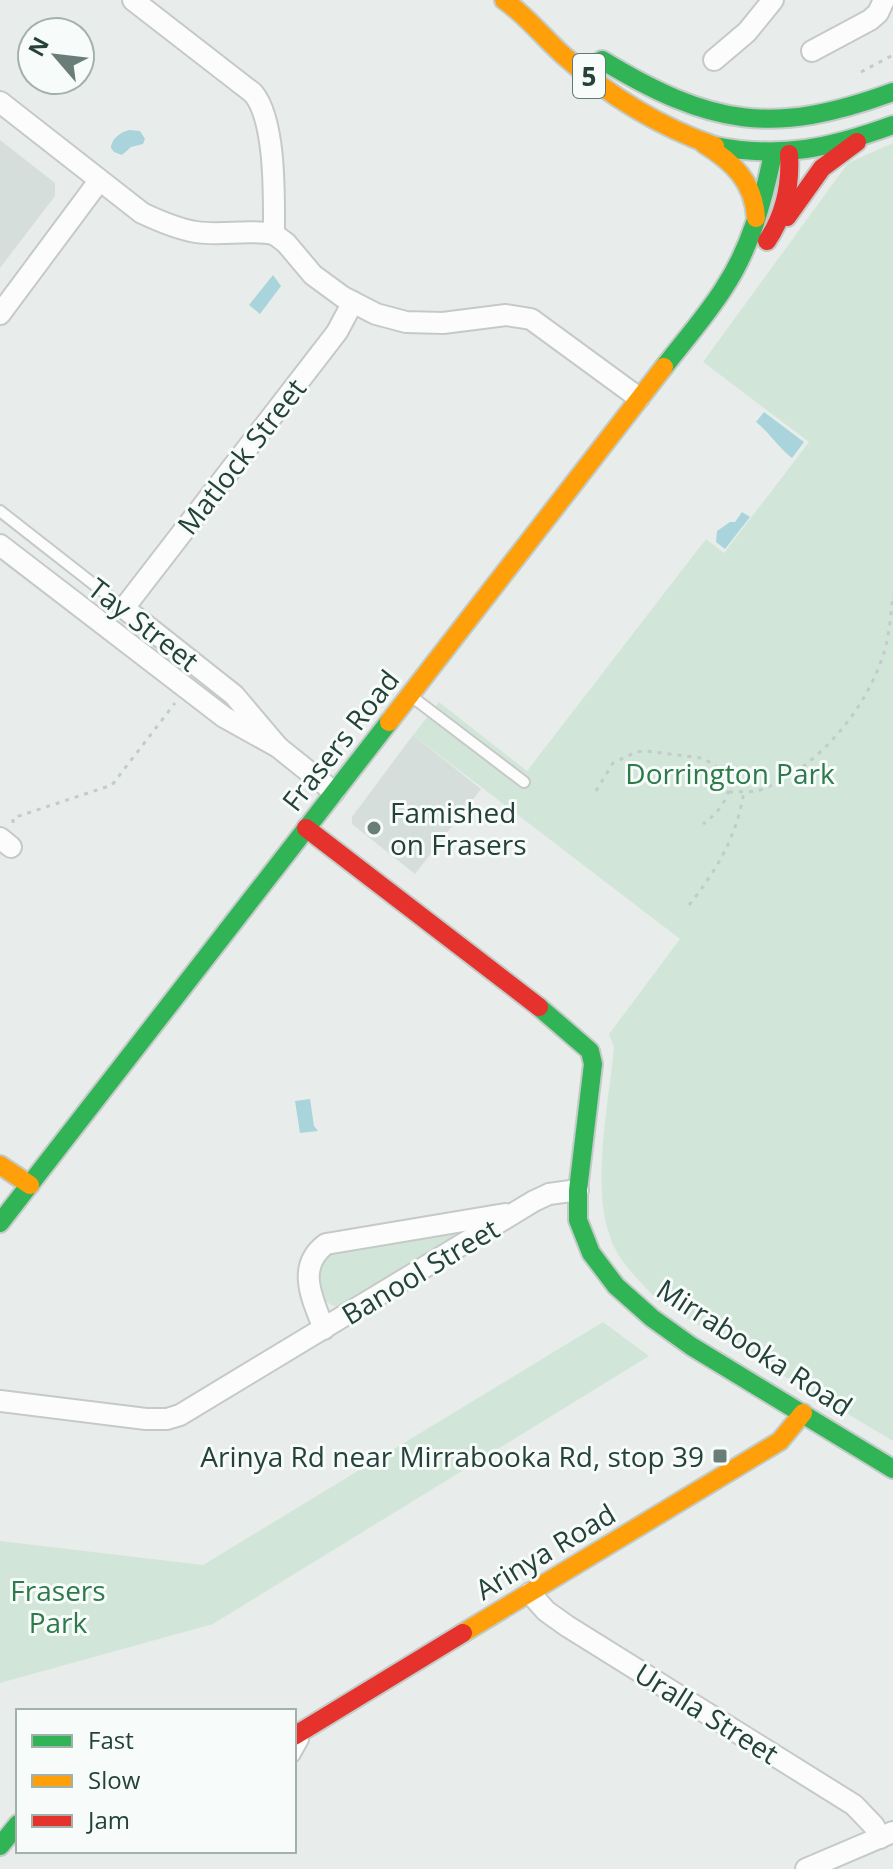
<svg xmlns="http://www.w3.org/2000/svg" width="893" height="1869" viewBox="0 0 893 1869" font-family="'Open Sans',sans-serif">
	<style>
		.built { fill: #d6dedb }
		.green { fill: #d1e6d8 }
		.water { fill: #a9d4db }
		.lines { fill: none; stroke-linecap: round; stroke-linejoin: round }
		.lane-casing { stroke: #c5cac8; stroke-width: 14 }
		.street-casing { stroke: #c5cac8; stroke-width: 24 }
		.fast-casing { stroke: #c3cbc8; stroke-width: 22 }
		.slow-casing { stroke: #c3cbc8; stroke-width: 22 }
		.jam-casing { stroke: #c3cbc8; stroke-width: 22 }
		.path { stroke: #c3ccca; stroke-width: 3; stroke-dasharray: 4 6; stroke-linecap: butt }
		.lane { stroke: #fcfcfc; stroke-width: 10 }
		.street { stroke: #fcfcfc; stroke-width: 20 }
		.fast { stroke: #30b455; stroke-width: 18 }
		.slow { stroke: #ff9f0a; stroke-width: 18 }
		.jam { stroke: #e5322d; stroke-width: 18 }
		.poi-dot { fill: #697e78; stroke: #f7fbf9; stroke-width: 3 }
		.labels { text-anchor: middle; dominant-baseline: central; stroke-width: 6; stroke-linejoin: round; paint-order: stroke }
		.shield { fill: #f7fbf9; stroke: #637a73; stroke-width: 2 }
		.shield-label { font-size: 26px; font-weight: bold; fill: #24423a }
		.street-label { font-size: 28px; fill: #24423a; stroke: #f7fbf9 }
		.park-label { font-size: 28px; fill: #2d7a4b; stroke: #f7fbf9 }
		.poi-label { font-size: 28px; fill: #24423a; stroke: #f7fbf9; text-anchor: start }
	</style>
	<rect width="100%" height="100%" fill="#e8edeb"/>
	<g class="built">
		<path d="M 0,140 L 55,183 L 55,196 L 0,268 Z"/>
		<path d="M 413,735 L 481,789 L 415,874 L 352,824 L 352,817 Z"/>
	</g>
	<g class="green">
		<path d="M 893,143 L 893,1441 L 658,1301 C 641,1282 618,1262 610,1237 C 591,1185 609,1103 614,1047 L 609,1034 L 680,939 L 413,735 L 439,702 L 527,771 L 706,539 L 724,553 L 809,442 L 703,362 L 848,163 Z"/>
		<path d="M 467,1229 L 338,1307 C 311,1301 313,1266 333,1252 Z"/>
		<path d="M 603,1322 L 649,1356 L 213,1624 L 0,1683 L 0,1541 L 203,1565 Z"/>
	</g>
	<g class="water">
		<path d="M 130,130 L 140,131 L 145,139 L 143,144 L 131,147 L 122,155 L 114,152 L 111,148 C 111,139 122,131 130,130 Z"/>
		<path d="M 273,275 L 281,286 L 260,314 L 249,305 Z"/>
		<path d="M 764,412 L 804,442 L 792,458 C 778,447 770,433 756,422 Z"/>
		<path d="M 742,512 L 750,517 L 725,549 L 716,542 L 717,531 L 730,522 L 735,522 Z"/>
		<path d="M 310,1099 L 314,1126 L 318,1131 L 300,1133 L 295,1101 Z"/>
	</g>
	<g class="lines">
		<g class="lane-casing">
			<g id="lane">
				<path d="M 0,511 L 124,608"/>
				<path d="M 411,696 L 524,782"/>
				<path d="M 294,1756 L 303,1740"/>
			</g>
		</g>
		<g class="street-casing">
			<g id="street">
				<path d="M 133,0 L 253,93 C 276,120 274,197 274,234 L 286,243 L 313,275 L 343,297 L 376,314 L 406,322 L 443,323 L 506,315 L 531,319 L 639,398"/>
				<path d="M 812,51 L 870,20 L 878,13 L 884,0"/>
				<path d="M 714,60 L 747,32 L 773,0"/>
				<path d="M 0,102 L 142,213 C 159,221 177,229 196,232 C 222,236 248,229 274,234"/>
				<path d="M 0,314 L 99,181"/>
				<path d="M 0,545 L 224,717 L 278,747 L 334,792"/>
				<path d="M 278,747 L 234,695 L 124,608 L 337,332 L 353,302"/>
				<path d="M 0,838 L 11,847"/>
				<path d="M 324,1329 C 313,1300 295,1267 326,1244 L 505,1214"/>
				<path d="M 0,1401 L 146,1419 L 167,1419 L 180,1415 L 534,1201 L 549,1194 L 578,1190"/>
				<path d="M 530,1593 L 546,1611 L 567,1626 L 854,1805 L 874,1826 L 880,1838"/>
				<path d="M 806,1869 L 893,1832"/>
			</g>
		</g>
		<g class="fast-casing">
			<g id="fast">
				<path d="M 602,60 C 711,126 773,136 893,92"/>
				<path d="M 715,146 C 782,159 830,148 893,125"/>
				<path d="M 664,367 C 684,341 707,315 724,288 C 751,247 763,201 773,154"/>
				<path d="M 539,1007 L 590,1051 L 593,1064 L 578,1190 L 578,1220 L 591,1253 L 616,1286 L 652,1318 L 691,1346 L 893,1469"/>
				<path d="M 0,1223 L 389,722"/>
				<path d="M 0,1846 L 18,1824"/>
			</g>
		</g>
		<g class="slow-casing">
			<g id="slow">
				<path d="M 504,0 C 527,16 542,36 563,55 C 609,96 657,126 715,146"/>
				<path d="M 704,144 C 733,162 754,182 756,218"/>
				<path d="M 389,722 L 664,367"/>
				<path d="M 0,1165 L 30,1185"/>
				<path d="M 463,1633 L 780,1441 L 803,1413"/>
			</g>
		</g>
		<g class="jam-casing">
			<g id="jam">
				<path d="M 787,217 L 822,168 L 857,142"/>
				<path d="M 767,241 C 785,214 791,186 789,154"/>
				<path d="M 306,828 L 539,1007"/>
				<path d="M 294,1736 L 463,1633"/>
			</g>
		</g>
		<g class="path">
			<path d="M 861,72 L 893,55"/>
			<path d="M 730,786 L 755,777"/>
			<path d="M 596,791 L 613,763 L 636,752 L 645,751 L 702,758 L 715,765 L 730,786 C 726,803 716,815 703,824"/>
			<path d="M 729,792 C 739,791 750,793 760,790 C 819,769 871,704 886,645 C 890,629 891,611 893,595"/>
			<path d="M 13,823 L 13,818 L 112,785 L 175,703"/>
			<path d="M 689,905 C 717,870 737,836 744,791"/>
		</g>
		<use href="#lane" class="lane"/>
		<use href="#street" class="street"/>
		<use href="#fast" class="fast"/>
		<use href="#slow" class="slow"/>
		<use href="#jam" class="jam"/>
	</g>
	<g class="poi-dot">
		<circle cx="374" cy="828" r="8"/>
		<rect x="712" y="1448" width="16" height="16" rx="4"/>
	</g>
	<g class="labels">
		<rect class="shield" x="573" y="54" width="32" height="44" rx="6"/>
		<g class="shield-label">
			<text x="589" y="76">5</text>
		</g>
		<g class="street-label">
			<text transform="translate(241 456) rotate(-52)">Matlock Street</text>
			<text transform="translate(144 624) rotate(38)">Tay Street</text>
			<text transform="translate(340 740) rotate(-52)">Frasers Road</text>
			<text transform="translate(420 1271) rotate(-31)">Banool Street</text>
			<text transform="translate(755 1347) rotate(33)">Mirrabooka Road</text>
			<text transform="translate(545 1551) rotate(-31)">Arinya Road</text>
			<text transform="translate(707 1713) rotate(32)">Uralla Street</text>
		</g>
		<g class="park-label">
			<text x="730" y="773">Dorrington Park</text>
			<text x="58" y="1590">Frasers<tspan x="58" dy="32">Park</tspan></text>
		</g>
		<g class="poi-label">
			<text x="390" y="812">Famished<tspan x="390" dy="32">on Frasers</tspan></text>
			<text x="704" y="1456" text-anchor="end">Arinya Rd near Mirrabooka Rd, stop 39</text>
		</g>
	</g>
	<rect x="16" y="1709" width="280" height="144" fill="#f7fbf9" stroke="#a3b1ad" stroke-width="2"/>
	<rect x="32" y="1735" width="40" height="12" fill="#30b455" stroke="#a3b1ad" stroke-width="2"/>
	<text x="88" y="1749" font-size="24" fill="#24423a">Fast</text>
	<rect x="32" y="1775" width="40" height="12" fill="#ff9f0a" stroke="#a3b1ad" stroke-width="2"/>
	<text x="88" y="1789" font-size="24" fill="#24423a">Slow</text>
	<rect x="32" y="1815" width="40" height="12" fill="#e5322d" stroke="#a3b1ad" stroke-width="2"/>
	<text x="88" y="1829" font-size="24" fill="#24423a">Jam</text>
	<g transform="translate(56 56) rotate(298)"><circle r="38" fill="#f7fbf9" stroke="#a3b1ad" stroke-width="2"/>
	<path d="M0-6L14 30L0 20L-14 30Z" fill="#697e78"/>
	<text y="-12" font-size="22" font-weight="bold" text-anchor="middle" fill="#24423a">N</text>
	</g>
</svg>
